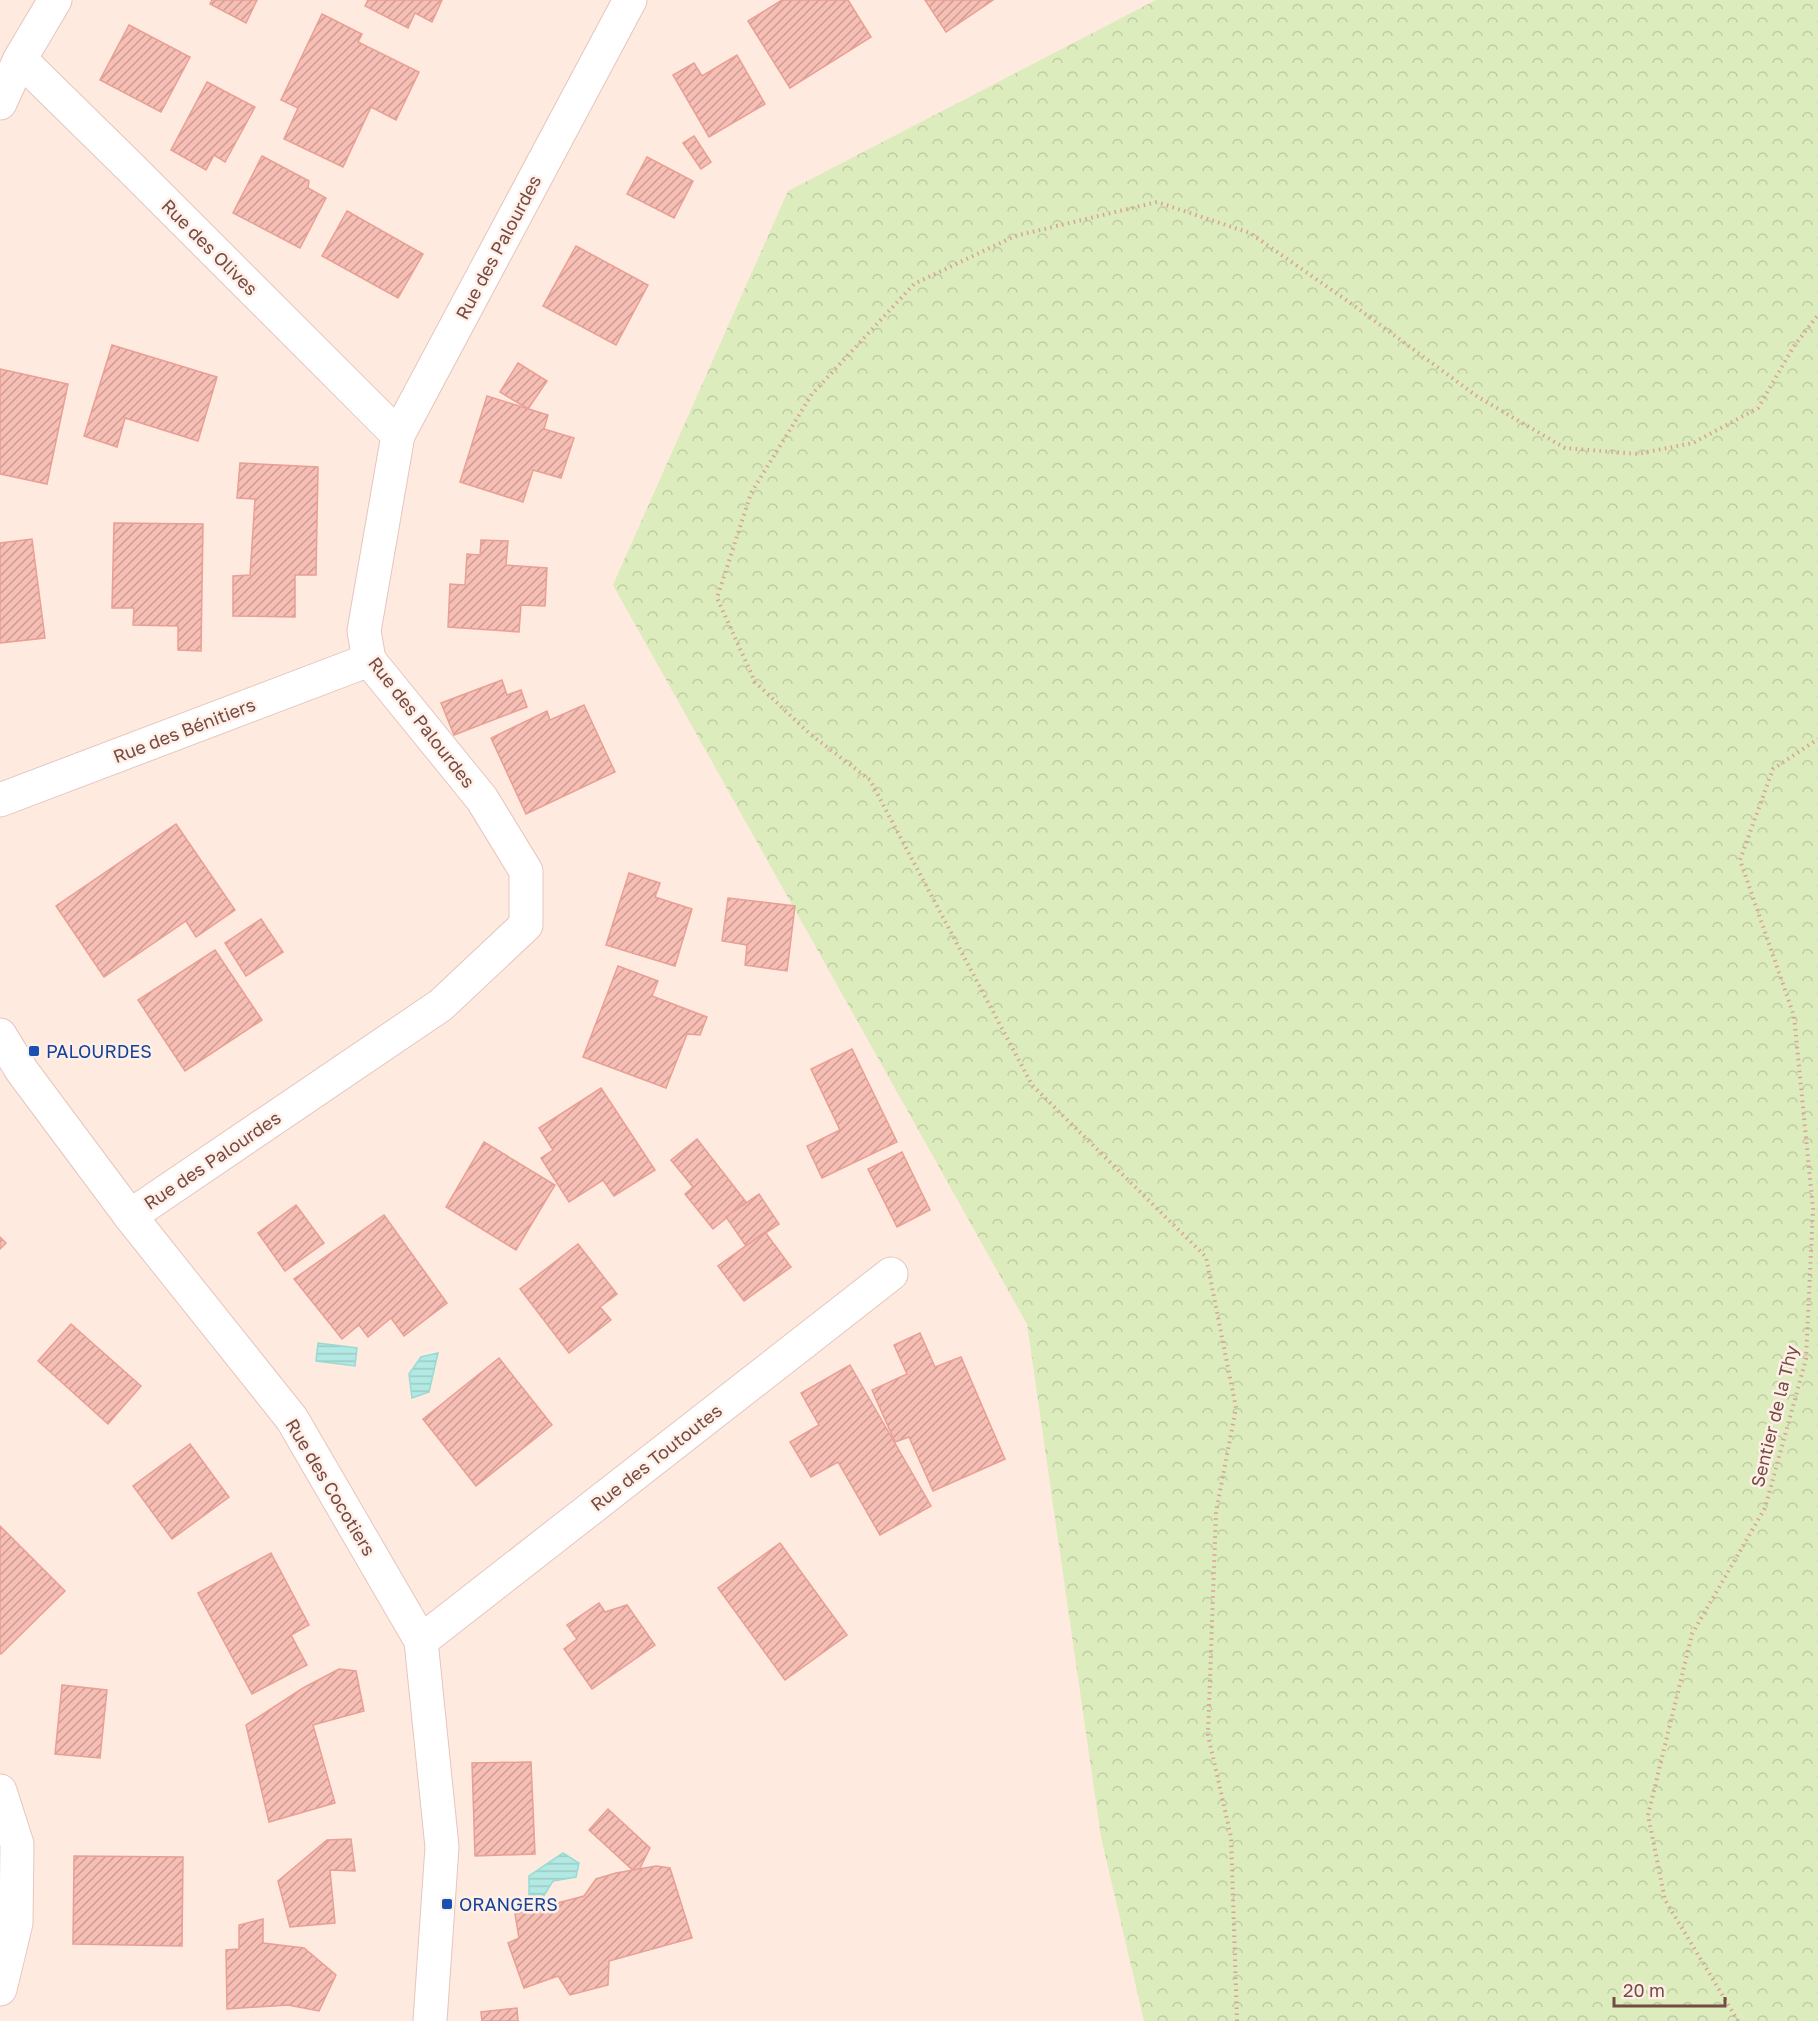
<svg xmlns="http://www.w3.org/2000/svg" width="1818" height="2021" viewBox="0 0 1818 2021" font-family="'Golos Text',sans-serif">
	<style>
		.forest { fill: url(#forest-crowns) }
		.water { fill: url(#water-rules); stroke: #98dbd5; stroke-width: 1.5 }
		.building { fill: url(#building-hatch); stroke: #ea9f94; stroke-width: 1.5 }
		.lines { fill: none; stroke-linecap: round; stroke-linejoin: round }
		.minor-casing { stroke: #e5c6be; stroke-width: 35 }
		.tertiary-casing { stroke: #e5c6be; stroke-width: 35 }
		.path { stroke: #daa198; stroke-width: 4; stroke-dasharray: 1.5 4.5; stroke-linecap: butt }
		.minor { stroke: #fff; stroke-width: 33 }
		.tertiary { stroke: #fff; stroke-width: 33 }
		.transit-dot { fill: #1a4fb4; stroke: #fff0e7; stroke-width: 2 }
		.labels { text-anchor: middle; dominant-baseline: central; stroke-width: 5; stroke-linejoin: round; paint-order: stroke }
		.street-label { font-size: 18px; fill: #764a45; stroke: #fff0e7 }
		.transit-label { font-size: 18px; fill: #164399; stroke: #fff0e7; text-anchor: start }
	</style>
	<defs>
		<pattern id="forest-crowns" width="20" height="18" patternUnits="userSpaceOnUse" patternTransform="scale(1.5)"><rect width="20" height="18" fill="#dcecbd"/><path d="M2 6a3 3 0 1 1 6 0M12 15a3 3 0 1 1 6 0" fill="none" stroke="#c0cca4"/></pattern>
		<pattern id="water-rules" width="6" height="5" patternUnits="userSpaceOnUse" patternTransform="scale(1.5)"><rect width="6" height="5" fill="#b3e9e3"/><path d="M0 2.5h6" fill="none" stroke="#9dc9c4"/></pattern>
		<pattern id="building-hatch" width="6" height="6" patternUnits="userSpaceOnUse" patternTransform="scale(1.5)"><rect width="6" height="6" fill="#f6beb5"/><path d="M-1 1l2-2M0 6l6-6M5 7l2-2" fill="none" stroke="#cc9c95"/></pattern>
	</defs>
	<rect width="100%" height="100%" fill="#feeadf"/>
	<path class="forest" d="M 1156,0 L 1818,0 L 1818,2021 L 1144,2021 L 1101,1837 L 1027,1324 L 613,585 L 788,191 Z"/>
	<g class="water">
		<path d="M 318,1343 L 357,1348 L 355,1366 L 316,1361 Z"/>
		<path d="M 438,1353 L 429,1392 L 412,1398 L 409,1374 L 421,1357 Z"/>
		<path d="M 563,1853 L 579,1863 L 576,1877 L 553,1881 L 543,1897 L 529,1896 L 529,1876 Z"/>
	</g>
	<g class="building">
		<path d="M 212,0 L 257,0 L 246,23 L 210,4 Z"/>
		<path d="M 368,0 L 442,0 L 432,22 L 415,13 L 408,28 L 365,6 Z"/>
		<path d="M 782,0 L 848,0 L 871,37 L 790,88 L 748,21 Z"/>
		<path d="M 925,0 L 993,0 L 946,32 Z"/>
		<path d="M 322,14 L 362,34 L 358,42 L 419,72 L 396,120 L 371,107 L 343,167 L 284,139 L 298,108 L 281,100 Z"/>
		<path d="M 129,25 L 190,57 L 161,112 L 100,80 Z"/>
		<path d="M 737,55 L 765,104 L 709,137 L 673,75 L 694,63 L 702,76 Z"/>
		<path d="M 207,82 L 255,107 L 225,162 L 214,155 L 206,170 L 171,150 Z"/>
		<path d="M 694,136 L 711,162 L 701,169 L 683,143 Z"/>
		<path d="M 262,156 L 309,181 L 308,188 L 326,198 L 300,248 L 233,213 Z"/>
		<path d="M 647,157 L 693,181 L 674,218 L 627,194 Z"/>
		<path d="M 347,211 L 423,254 L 398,298 L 322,256 Z"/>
		<path d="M 576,246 L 648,285 L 616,345 L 543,306 Z"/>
		<path d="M 112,345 L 217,377 L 198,441 L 125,418 L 117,447 L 84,436 Z"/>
		<path d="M 518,363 L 547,381 L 528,409 L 500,392 Z"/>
		<path d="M 0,369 L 68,384 L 47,484 L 0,474 Z"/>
		<path d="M 487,396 L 548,415 L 544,429 L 574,438 L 561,478 L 533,470 L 523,502 L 460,482 Z"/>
		<path d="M 240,463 L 318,467 L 316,575 L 295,575 L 295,617 L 233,616 L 233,576 L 250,575 L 255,499 L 237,498 Z"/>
		<path d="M 114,523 L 203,524 L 201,651 L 178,650 L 178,626 L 133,625 L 134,608 L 112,608 Z"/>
		<path d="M 32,539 L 45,638 L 0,643 L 0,543 Z"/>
		<path d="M 481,540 L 508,541 L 506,565 L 547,568 L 545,606 L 521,605 L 519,632 L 448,627 L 450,584 L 465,585 L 467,554 L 480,555 Z"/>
		<path d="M 502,680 L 507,695 L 521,690 L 527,707 L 454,735 L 441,703 Z"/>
		<path d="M 584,705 L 615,772 L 526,814 L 491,738 L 547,711 L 550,720 Z"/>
		<path d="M 176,824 L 235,910 L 196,937 L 186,921 L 104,977 L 56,906 Z"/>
		<path d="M 629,873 L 660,883 L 655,897 L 692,909 L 675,966 L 606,945 Z"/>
		<path d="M 728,898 L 795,906 L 787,971 L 745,965 L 747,945 L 722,941 Z"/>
		<path d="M 261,919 L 283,952 L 246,976 L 225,943 Z"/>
		<path d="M 215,950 L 262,1020 L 185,1071 L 138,1000 Z"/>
		<path d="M 618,966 L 658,981 L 652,996 L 707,1017 L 700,1035 L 687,1034 L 666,1088 L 583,1057 Z"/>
		<path d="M 852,1049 L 897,1142 L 822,1178 L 807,1146 L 840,1130 L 811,1069 Z"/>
		<path d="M 601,1088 L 655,1170 L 614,1196 L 603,1180 L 569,1202 L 541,1158 L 553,1150 L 539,1128 Z"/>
		<path d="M 697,1139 L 746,1202 L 713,1229 L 685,1194 L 693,1187 L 671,1160 Z"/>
		<path d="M 484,1142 L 555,1185 L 516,1250 L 446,1207 Z"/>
		<path d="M 902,1152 L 930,1210 L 897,1227 L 868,1169 Z"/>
		<path d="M 759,1194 L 779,1224 L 746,1246 L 726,1217 Z"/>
		<path d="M 296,1205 L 324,1243 L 285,1271 L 258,1233 Z"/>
		<path d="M 384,1215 L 447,1303 L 404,1336 L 391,1318 L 368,1337 L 359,1325 L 342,1339 L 294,1279 Z"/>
		<path d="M 765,1232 L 791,1267 L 744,1301 L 718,1266 Z"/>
		<path d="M 0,1237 L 6,1243 L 0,1249 Z"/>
		<path d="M 578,1244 L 617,1294 L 600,1307 L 611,1320 L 569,1353 L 520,1289 Z"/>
		<path d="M 71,1324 L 141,1386 L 108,1424 L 38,1361 Z"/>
		<path d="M 920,1333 L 935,1367 L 961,1357 L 1005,1459 L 933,1491 L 909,1437 L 895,1442 L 872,1390 L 907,1374 L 894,1345 Z"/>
		<path d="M 499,1358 L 552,1425 L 476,1486 L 423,1419 Z"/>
		<path d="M 850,1365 L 931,1506 L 880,1535 L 838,1462 L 811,1477 L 790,1442 L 819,1425 L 801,1393 Z"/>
		<path d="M 190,1444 L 229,1497 L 172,1539 L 133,1486 Z"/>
		<path d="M 0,1526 L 65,1591 L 1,1654 L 0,1653 Z"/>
		<path d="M 780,1543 L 847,1635 L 785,1680 L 718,1588 Z"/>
		<path d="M 271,1553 L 309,1625 L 291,1635 L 307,1665 L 252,1694 L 198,1593 Z"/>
		<path d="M 599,1603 L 605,1612 L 627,1605 L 655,1645 L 592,1689 L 564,1649 L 577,1639 L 567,1625 Z"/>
		<path d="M 339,1669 L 356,1671 L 364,1711 L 313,1725 L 335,1803 L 269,1822 L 246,1725 L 303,1688 Z"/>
		<path d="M 62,1685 L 107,1690 L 100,1758 L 55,1754 Z"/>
		<path d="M 531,1762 L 535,1854 L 475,1856 L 472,1763 Z"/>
		<path d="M 608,1809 L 650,1848 L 637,1874 L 589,1830 Z"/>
		<path d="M 351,1839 L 355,1871 L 330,1870 L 335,1923 L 290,1927 L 278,1881 L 327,1840 Z"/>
		<path d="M 74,1856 L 183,1857 L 182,1946 L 73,1944 Z"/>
		<path d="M 656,1866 L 670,1868 L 692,1938 L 609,1961 L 608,1985 L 570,1995 L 558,1976 L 524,1988 L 508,1943 L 519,1938 L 515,1914 L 584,1896 L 596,1879 L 616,1873 Z"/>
		<path d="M 263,1919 L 263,1943 L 304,1948 L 336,1975 L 319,2011 L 288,2005 L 227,2009 L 226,1950 L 239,1949 L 239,1925 Z"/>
		<path d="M 517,2008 L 518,2021 L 482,2021 L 481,2012 Z"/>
	</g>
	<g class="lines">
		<g class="minor-casing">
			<g id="minor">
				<path d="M 20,59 L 132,169 L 398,435"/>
				<path d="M 0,103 L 20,59 L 55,0"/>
				<path d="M 0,800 L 369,660"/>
				<path d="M 130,1216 L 441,1005 L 526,925 L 526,871 L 482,799 L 369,660 L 364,631 L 398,435 L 630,0"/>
				<path d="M 421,1641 L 891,1274"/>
				<path d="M 0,1791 L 17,1844 L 16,1923 L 0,1989"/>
			</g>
		</g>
		<g class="tertiary-casing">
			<path id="tertiary" d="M 0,1035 L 22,1071 L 130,1216 L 292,1419 L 421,1641 L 442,1847 L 430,2021"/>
		</g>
		<g class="path">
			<path d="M 1237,2021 L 1231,1837 L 1208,1735 L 1216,1512 L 1236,1408 L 1206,1257 L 1032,1085 L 870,780 L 810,734 L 755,682 L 717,598 L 751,493 L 812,394 L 914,284 L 1015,236 L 1157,202 L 1250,233 L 1349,302 L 1478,397 L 1565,448 L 1637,454 L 1693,443 L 1758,408 L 1794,346 L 1818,315"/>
			<path d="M 1738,2021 L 1665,1900 L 1648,1815 L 1692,1634 L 1765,1508 L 1806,1359 L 1813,1209 L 1794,1016 L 1740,860 L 1773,769 L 1818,739"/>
		</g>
		<use href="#minor" class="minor"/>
		<use href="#tertiary" class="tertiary"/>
	</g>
	<g class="transit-dot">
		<rect x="28" y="1045" width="12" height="12" rx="3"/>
		<rect x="441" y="1898" width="12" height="12" rx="3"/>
	</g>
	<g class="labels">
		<g class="street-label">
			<text transform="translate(210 247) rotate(45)">Rue des Olives</text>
			<text transform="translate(498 247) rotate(-62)">Rue des Palourdes</text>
			<text transform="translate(422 722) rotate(52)">Rue des Palourdes</text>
			<text transform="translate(184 730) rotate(-21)">Rue des Bénitiers</text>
			<text transform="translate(212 1160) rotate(-34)">Rue des Palourdes</text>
			<text transform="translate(1774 1416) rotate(-76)">Sentier de la Thy</text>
			<text transform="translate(656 1457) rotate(-38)">Rue des Toutoutes</text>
			<text transform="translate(331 1487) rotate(59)">Rue des Cocotiers</text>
		</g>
		<g class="transit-label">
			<text x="46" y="1051">PALOURDES</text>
			<text x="459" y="1904">ORANGERS</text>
		</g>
	</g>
	<path d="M1614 1997v9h111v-9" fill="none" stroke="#764a45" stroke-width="3"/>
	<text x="1623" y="1997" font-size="18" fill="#764a45" stroke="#fff0e7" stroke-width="4.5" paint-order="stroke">20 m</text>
</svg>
